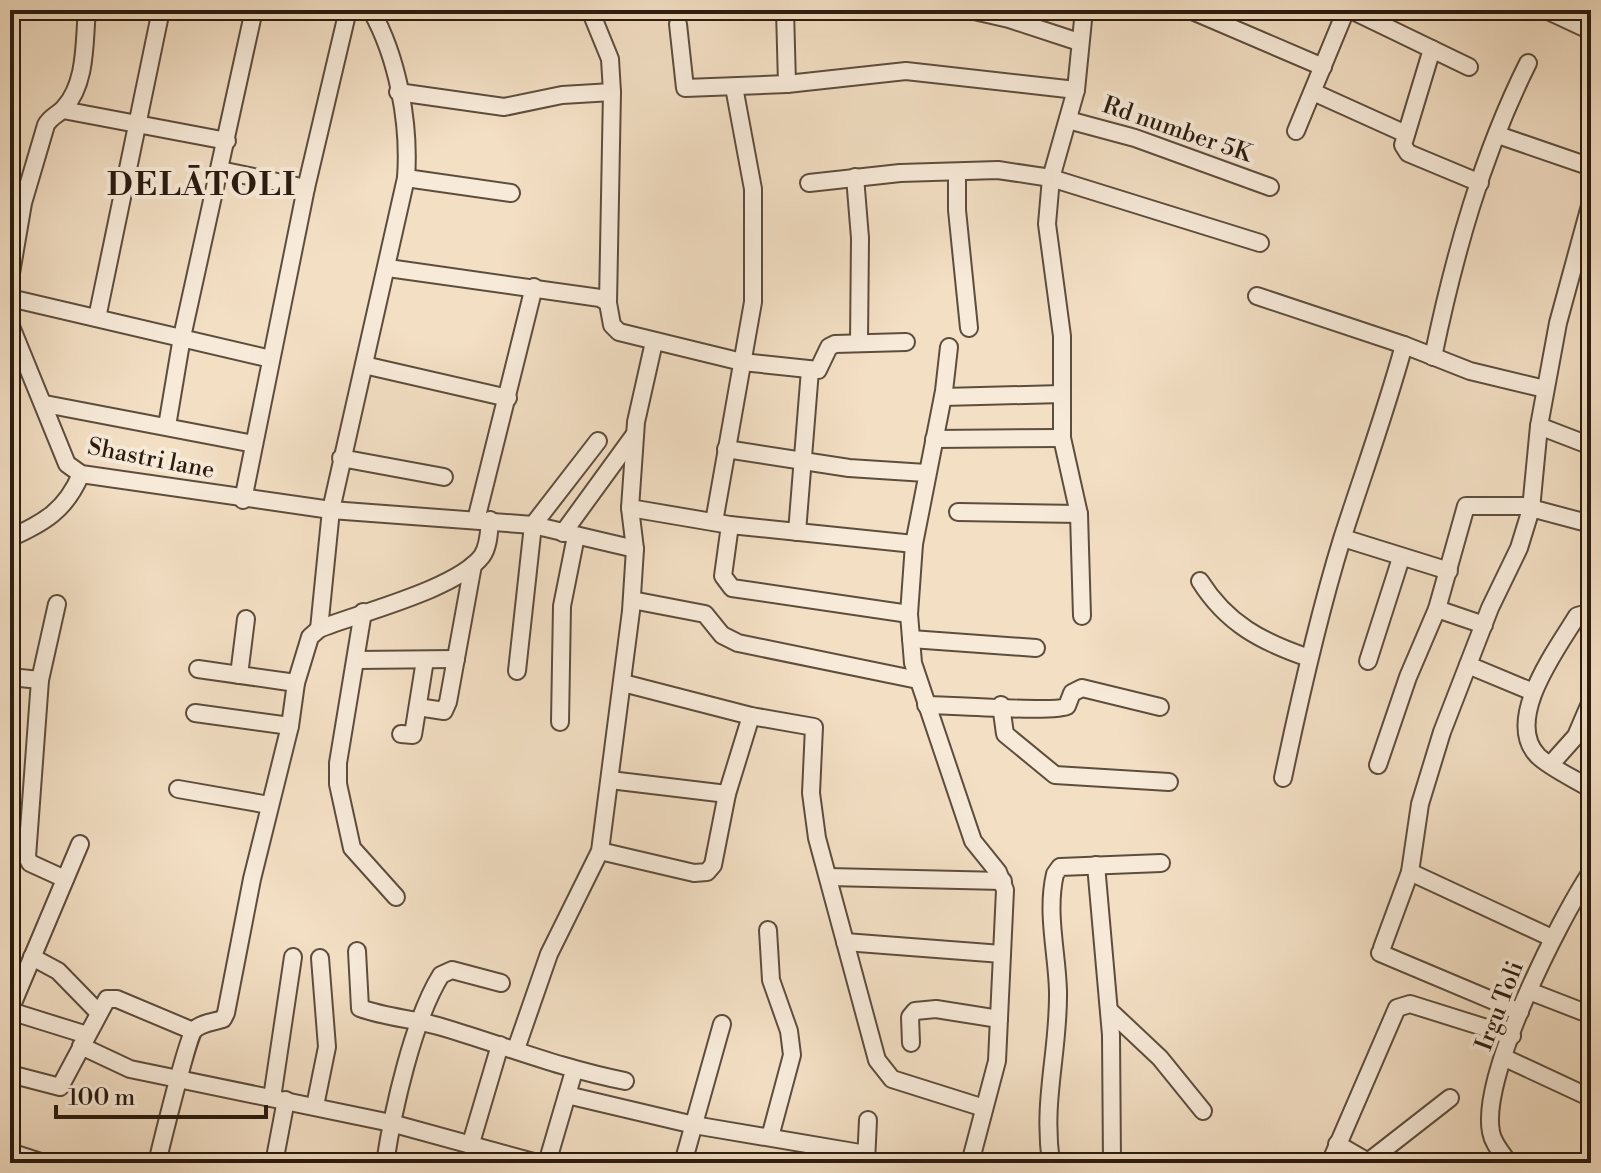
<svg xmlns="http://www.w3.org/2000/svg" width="1601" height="1173" viewBox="0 0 1601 1173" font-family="'Libre Bodoni',serif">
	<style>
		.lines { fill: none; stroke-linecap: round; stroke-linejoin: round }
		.minor-casing { stroke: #5d4d3d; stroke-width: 20 }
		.minor { stroke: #f7ead9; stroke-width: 16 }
		.labels { text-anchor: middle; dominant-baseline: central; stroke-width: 8; stroke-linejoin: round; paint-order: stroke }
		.street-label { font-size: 24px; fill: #2b1c10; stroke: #f7ead9 }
		.district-label { font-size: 32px; font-weight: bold; letter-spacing: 2px; fill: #2b1c10; stroke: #f7ead9 }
	</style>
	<rect width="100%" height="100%" fill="#f3dfc4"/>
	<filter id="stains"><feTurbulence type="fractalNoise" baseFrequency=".0025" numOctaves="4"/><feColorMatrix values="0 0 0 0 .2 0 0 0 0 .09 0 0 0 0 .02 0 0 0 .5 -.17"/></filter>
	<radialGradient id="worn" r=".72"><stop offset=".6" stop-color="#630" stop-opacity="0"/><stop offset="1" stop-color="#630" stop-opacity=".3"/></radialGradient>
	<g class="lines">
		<g class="minor-casing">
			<g id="minor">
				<path d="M 590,10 L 610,59 L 612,92 L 608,303"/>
				<path d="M 785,10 L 787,84"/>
				<path d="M 970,10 L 1009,19 L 1079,42"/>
				<path d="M 1190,10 L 1323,67"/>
				<path d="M 1351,10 L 1469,67"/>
				<path d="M 1546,10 L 1591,31"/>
				<path d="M 678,24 L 685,88 L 787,84 L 906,71 L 1076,90"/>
				<path d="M 1432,49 L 1403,145 L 1408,153 L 1480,183"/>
				<path d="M 398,92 L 504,107 L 562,95 L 612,92"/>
				<path d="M 1313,92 L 1406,134"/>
				<path d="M 63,110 L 227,141"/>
				<path d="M 1068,120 L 1135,138 L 1270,187"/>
				<path d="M 1296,131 L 1346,10"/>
				<path d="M 1498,135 L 1591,167"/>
				<path d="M 220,170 L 306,188"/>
				<path d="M 957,173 L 957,210 L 969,328"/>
				<path d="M 855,177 L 860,238 L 859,342"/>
				<path d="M 406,178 L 511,193"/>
				<path d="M 809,183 L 900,173 L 998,170 L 1051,178 L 1260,243"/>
				<path d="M 388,268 L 600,298 L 608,303 L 612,325 L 619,332 L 742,362 L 818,370 L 829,347 L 835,344 L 906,342"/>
				<path d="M 10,279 L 23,203 L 46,125 C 51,116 58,115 64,108 C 87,83 84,41 87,10"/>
				<path d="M 1257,296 L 1404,345"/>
				<path d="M 10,298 L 271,359"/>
				<path d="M 97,318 L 161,10"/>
				<path d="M 10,324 L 67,464 L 81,474 L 331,510 L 533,525 L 635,549"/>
				<path d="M 949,347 L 944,391 L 914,544 L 909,614 L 913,663 L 973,841 L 998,872 L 1005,890 L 997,1061 L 970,1163"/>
				<path d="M 1433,357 C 1454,256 1482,155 1528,63"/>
				<path d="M 364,365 L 508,398"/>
				<path d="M 943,397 L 1062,394"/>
				<path d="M 45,404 L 254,444"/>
				<path d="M 167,426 L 182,337 L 254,10"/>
				<path d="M 1539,426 L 1591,446"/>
				<path d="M 934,439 L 1062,438"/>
				<path d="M 726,449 L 849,468 L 926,473"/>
				<path d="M 341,458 L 444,477"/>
				<path d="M 243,500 L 306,188 L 348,10"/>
				<path d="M 630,508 L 730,525 L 914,544"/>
				<path d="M 958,512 L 1079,514"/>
				<path d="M 476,520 L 534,287"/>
				<path d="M 714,522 L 753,302 L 753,189 L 734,87"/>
				<path d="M 730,525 L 723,576 L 732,588 L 909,614"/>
				<path d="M 797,532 L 810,370"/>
				<path d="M 563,533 L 635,434"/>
				<path d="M 10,538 C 44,523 66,510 81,474"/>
				<path d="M 1343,538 L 1449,571"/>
				<path d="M 1200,581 C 1227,624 1262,642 1309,658"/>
				<path d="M 632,600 L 705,614 L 722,635 L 738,643 L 918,680"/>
				<path d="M 57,604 L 40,680 L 27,857 L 30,863 L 65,879"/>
				<path d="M 1437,609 L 1484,625"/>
				<path d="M 363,612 L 338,763 L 338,784 L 352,848 L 396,897"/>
				<path d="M 1591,612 L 1577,616 C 1557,649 1503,720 1538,756 C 1552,769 1575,779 1591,789"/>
				<path d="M 1082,616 L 1079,514 L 1062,438 L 1062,336 L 1047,224 L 1051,178 L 1076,90 L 1084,10"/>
				<path d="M 319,629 L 331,510 L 406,178 C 410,124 398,58 371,10"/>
				<path d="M 911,639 L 1036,648"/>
				<path d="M 356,660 L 456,659"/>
				<path d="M 1368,661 L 1401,558"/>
				<path d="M 1468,665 L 1533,692"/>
				<path d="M 198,669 L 296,683"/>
				<path d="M 517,671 L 533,525 L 598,441"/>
				<path d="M 239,675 L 246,619"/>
				<path d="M 10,677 L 40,680"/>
				<path d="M 623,683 L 751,716 L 814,727 L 811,793 L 817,838 L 877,1060 L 892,1079 L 984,1108"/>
				<path d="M 926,705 C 948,705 1057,713 1067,706 L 1072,693 L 1082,688 L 1160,707"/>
				<path d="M 1001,705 L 1005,734 L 1055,775 L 1169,782"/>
				<path d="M 418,707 L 444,711 L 448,702 L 473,565"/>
				<path d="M 195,713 L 290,726"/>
				<path d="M 560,722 L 562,606 L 576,536"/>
				<path d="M 401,734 L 413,735 L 425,660"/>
				<path d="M 1551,764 L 1576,736 L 1591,701"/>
				<path d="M 1378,765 L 1408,677 L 1437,609 L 1466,506 L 1523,506 L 1591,524"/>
				<path d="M 1283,778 C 1300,697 1318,617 1342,539 C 1363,474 1386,411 1404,345 L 1470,371 L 1545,389"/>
				<path d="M 610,780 L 727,794"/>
				<path d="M 178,789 L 269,805"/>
				<path d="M 600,851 L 694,873 L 707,872 L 713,865 L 727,794 L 751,716"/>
				<path d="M 1096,865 L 1111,1035 L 1112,1163"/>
				<path d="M 1410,872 L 1552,938"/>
				<path d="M 828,877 L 1003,881"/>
				<path d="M 768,930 L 771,980 L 789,1031 L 792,1055 L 770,1137"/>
				<path d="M 845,942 L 1002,954"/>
				<path d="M 1382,948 L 1410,872 L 1420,804 L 1442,732 L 1490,608 L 1519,548 L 1531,509 L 1539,426 L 1558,323 L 1591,202"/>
				<path d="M 357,951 L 360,1008 C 387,1018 417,1019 445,1028 C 505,1046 563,1069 625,1081"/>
				<path d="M 1380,953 L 1520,1012"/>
				<path d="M 32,957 L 58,971 L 98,1012"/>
				<path d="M 1529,991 L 1591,1015"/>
				<path d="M 10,1010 L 80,844"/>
				<path d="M 10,1011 L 87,1035"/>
				<path d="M 1110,1011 L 1160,1058 L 1203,1111"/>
				<path d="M 911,1043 L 910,1017 L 915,1011 L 936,1009 L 999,1019"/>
				<path d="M 81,1046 L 130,1069 L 391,1123 L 537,1163"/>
				<path d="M 516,1049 L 549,954 L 600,851 L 631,611 L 635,549 L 630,508 L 636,422 L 654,342"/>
				<path d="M 1505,1058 L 1591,1098"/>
				<path d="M 10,1074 L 60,1087 L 107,999 L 117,999 L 193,1031"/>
				<path d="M 567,1095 L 694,1125 L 866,1154"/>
				<path d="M 272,1098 L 293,957"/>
				<path d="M 315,1106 L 327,1047 L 320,958"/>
				<path d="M 471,1143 L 500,1045"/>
				<path d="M 1337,1144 L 1368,1162 L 1450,1098"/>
				<path d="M 10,1152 L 44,1163"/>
				<path d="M 866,1162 L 868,1120"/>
				<path d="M 157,1163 C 161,1146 188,1036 194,1030 C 201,1023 214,1022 223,1019 L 226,1013 L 252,879 L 290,726 L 296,683 L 310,637 L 319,629 C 359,613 457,589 482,556 C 489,546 489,531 490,520"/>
				<path d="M 274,1163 L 286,1100"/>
				<path d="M 385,1163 C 393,1110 413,1020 441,975 L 452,970 L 501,983"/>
				<path d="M 547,1163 L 574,1071"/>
				<path d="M 683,1163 L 722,1024"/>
				<path d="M 1051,1163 C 1042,1099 1059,1052 1058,991 C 1057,952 1046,913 1055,874 L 1060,867 L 1161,863"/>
				<path d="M 1330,1163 L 1397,1008 L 1410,1004 L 1512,1036"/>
				<path d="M 1509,1163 C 1502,1153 1493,1144 1491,1132 C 1480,1076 1559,920 1591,872"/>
			</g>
		</g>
		<use href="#minor" class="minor"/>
	</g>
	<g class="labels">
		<g class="street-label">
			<text transform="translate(1177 130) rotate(19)">Rd number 5K</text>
			<text transform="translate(151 459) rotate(11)">Shastri lane</text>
			<text transform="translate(1500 1006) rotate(-69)">Irgu Toli</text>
		</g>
		<g class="district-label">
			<text x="202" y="185">DELĀTOLI</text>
		</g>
	</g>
	<rect width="1601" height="1173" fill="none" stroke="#f3dfc4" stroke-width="40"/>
	<rect x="12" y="12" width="1577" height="1149" fill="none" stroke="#2b1c10" stroke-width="4"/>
	<rect x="20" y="20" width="1561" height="1133" fill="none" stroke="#2b1c10" stroke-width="2"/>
	<path d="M56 1105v12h210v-12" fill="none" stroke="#2b1c10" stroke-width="4"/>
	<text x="68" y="1105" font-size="24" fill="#2b1c10" stroke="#f7ead9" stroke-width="6" paint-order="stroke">100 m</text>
	<rect width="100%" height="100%" filter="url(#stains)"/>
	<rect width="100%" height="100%" fill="url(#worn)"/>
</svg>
